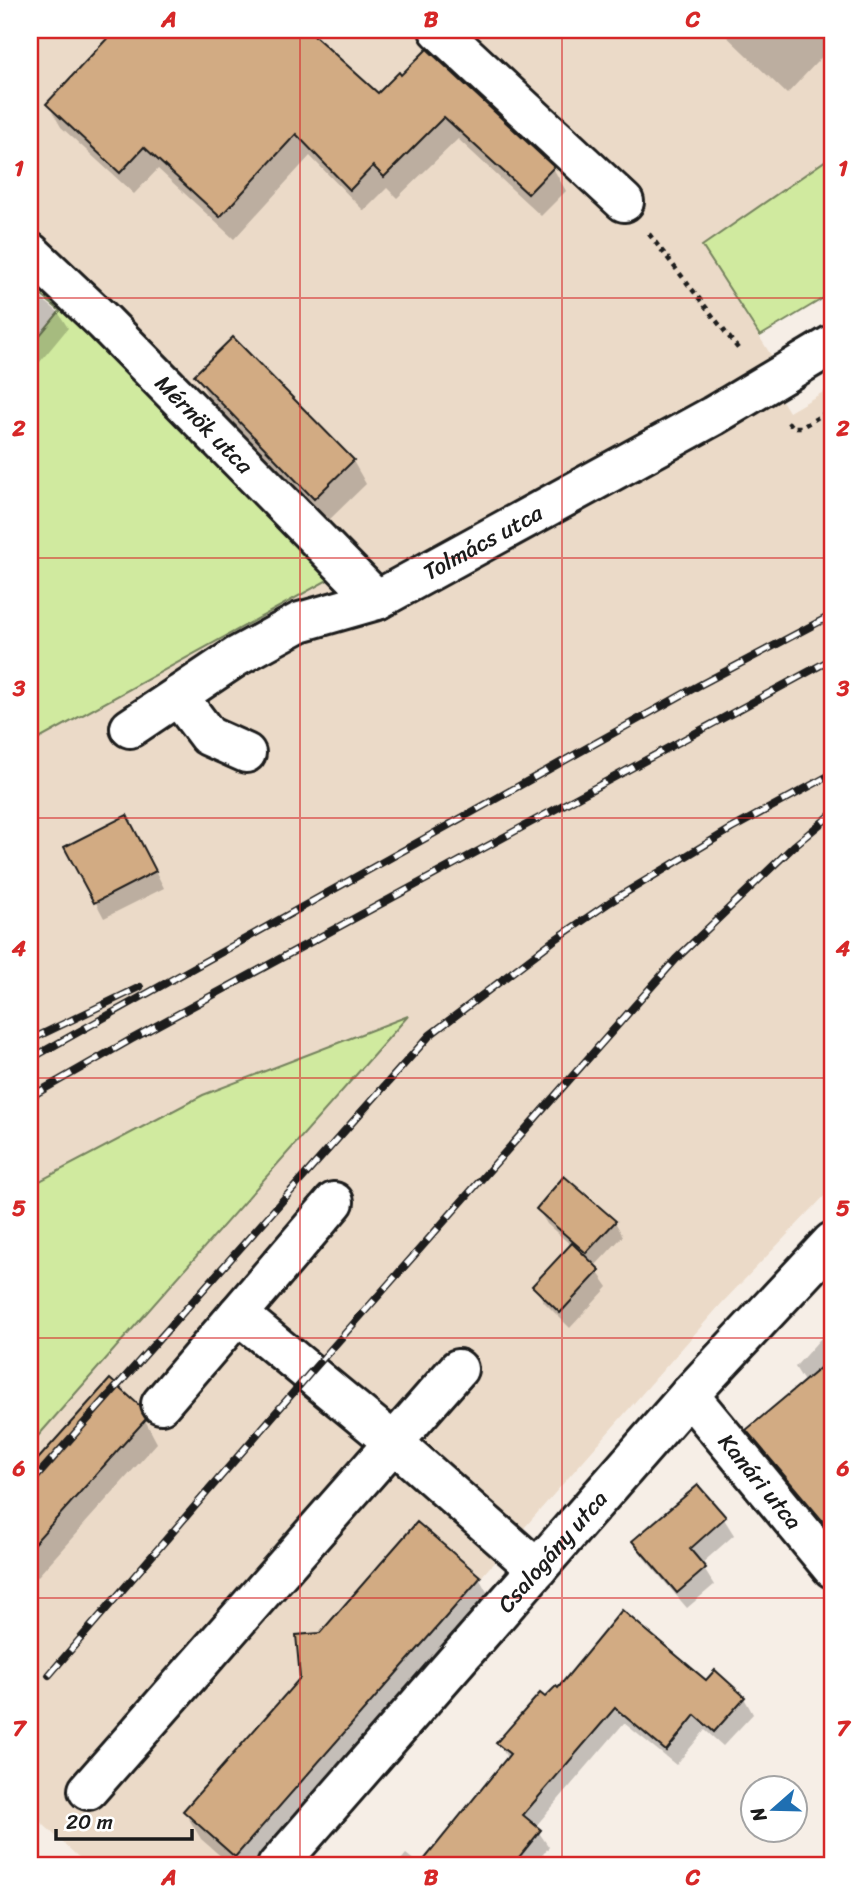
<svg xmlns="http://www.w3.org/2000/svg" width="862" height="1896" viewBox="0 0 862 1896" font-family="Sriracha,sans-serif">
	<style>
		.built { fill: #ebdac8 }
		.green { fill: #d0ea9f; stroke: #76835e; stroke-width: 2 }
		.shadow { fill: #0003 }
		.building { fill: #d2ab83; stroke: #1c1c1c; stroke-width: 2 }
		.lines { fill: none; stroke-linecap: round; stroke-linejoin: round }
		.minor-casing { stroke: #1c1c1c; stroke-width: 44 }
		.path { stroke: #1c1c1c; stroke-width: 4.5; stroke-dasharray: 5 5; stroke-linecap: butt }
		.minor { stroke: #fff; stroke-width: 38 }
		.rail-casing { stroke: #1c1c1c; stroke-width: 8 }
		.rail { stroke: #fff; stroke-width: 5; stroke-dasharray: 16; stroke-linecap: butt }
		.grid { fill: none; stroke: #d62828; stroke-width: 2; stroke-opacity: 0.55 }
		.labels { text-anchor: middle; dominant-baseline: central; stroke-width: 7; stroke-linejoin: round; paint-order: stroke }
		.street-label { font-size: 23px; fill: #1c1c1c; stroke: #fff }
		.neatline { fill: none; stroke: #d62828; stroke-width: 2.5 }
		.grid-label { font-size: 23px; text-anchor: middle; font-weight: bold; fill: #d62828 }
	</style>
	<rect width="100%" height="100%" fill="#f6eee6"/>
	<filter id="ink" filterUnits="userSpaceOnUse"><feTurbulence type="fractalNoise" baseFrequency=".0143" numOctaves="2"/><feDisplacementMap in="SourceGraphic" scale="14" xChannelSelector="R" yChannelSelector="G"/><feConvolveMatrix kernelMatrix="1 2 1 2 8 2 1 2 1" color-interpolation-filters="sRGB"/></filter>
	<g filter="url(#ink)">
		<path class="built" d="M 30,30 L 832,30 L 832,156 L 702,246 L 786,379 L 774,387 L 789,412 L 832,387 L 832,1188 L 721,1304 L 227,1866 L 88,1866 L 30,1812 L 30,1445 L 407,1017 L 203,1095 L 30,1186 L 30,744 L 335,576 L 30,276 Z"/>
		<g class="green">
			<path d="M 832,156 L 832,293 L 760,336 L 702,246 Z"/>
			<path d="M 30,276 L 335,576 L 30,744 L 30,347 L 60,311 L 30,286 Z"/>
			<path d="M 408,1016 L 30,1445 L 30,1186 L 203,1095 Z"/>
		</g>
		<g class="shadow">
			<path d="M 117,30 L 305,30 L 378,96 L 401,78 L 427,51 L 553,168 L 566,191 L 541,216 L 458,139 L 397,198 L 387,188 L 364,211 L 310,156 L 234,239 L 158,169 L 134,194 L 61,127 L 48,104 Z"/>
			<path d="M 720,30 L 832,30 L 832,46 L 787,94 Z"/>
			<path d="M 30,289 L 58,312 L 68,328 L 30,374 Z"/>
			<path d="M 233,339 L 353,461 L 366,484 L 328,521 L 209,398 L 196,375 Z"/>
			<path d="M 136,833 L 164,888 L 104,918 L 67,848 Z"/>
			<path d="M 538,1209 L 615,1222 L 623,1236 L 594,1267 L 608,1287 L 570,1328 L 544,1302 L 534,1286 L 572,1246 L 547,1224 Z"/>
			<path d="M 821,1338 L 832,1347 L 832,1525 L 827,1529 L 758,1446 L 749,1431 L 805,1383 L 795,1367 Z"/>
			<path d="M 110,1381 L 138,1407 L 157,1443 L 30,1585 L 30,1470 Z"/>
			<path d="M 698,1487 L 724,1519 L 734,1535 L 701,1564 L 714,1585 L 687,1608 L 644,1558 L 635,1542 Z"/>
			<path d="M 479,1578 L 495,1606 L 266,1866 L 232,1866 L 201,1839 L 185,1812 L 302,1679 Z"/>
			<path d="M 706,1682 L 744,1698 L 753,1714 L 723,1746 L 705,1730 L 676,1765 L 624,1723 L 535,1827 L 549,1847 L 533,1866 L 396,1866 L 406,1854 L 421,1866 L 508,1760 L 499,1743 L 545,1700 Z"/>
		</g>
		<g class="building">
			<path d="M 115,30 L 308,30 L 378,93 L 399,72 L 401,75 L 427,49 L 554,167 L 528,194 L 444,117 L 384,177 L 373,166 L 350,190 L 296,134 L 220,217 L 144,147 L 120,173 L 46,104 Z"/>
			<path d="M 233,337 L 354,460 L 314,499 L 194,375 Z"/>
			<path d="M 127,815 L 156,871 L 94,903 L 64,847 Z"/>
			<path d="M 564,1176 L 616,1221 L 586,1253 L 536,1209 Z"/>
			<path d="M 572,1243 L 600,1270 L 560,1313 L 532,1286 Z"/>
			<path d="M 832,1358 L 832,1532 L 746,1430 Z"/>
			<path d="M 110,1379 L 140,1406 L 146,1419 L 30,1548 L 30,1468 Z"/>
			<path d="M 698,1485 L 726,1517 L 690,1549 L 706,1568 L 677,1593 L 632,1541 Z"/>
			<path d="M 417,1522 L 481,1577 L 235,1857 L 183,1811 L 300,1678 L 296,1635 L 320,1633 Z"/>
			<path d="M 622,1610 L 706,1680 L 715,1670 L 745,1697 L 714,1732 L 695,1715 L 666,1751 L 615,1708 L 523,1815 L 541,1830 L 512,1866 L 419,1866 L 510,1754 L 496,1743 L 540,1693 L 545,1697 L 556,1686 L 558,1688 Z"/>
		</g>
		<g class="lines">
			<g class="minor-casing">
				<g id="minor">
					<path d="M 439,30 L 624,202"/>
					<path id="s1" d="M 30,252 L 104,322 L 377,600"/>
					<path d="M 178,696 L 208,736 L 246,753"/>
					<path id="s2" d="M 130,728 L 236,657 L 300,622 L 377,600 L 713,416 L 832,345"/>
					<path d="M 238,1314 L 393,1442 L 537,1569"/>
					<path id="s3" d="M 689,1395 L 832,1568"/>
					<path d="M 161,1404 L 334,1202"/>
					<path d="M 88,1790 L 458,1369"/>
					<path id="s4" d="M 277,1866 L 689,1395 L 832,1242"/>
				</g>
			</g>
			<g class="path">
				<path d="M 649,234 L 740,351"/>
				<path d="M 788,422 L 792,427 L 802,427 L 832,409"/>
			</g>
			<use href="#minor" class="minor"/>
			<g class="rail-casing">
				<g id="rail">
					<path d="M 30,1040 L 140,987"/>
					<path d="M 30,1059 L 696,687 L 832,615"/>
					<path d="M 30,1097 L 132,1039 L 832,659"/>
					<path d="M 30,1484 L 430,1035 L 553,941 L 610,902 L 731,829 L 832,774"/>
					<path d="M 49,1675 L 311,1372 L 676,959 L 795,845 L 832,814"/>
				</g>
			</g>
			<use href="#rail" class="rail"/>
		</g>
	</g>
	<path class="grid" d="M 300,30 L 300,1866M 562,30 L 562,1866M 30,298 L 832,298M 30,558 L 832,558M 30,818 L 832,818M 30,1078 L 832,1078M 30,1338 L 832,1338M 30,1598 L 832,1598"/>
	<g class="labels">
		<g class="street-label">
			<text stroke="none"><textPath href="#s1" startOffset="245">Mérnök utca</textPath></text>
			<text stroke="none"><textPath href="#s2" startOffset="401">Tolmács utca</textPath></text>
			<text stroke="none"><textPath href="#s3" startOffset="112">Kanári utca</textPath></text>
			<text stroke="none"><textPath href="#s4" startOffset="418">Csalogány utca</textPath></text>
		</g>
	</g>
	<rect width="862" height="1896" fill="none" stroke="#fff" stroke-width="77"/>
	<g transform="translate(774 1809) rotate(250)"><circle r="33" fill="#ffffff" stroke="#a4a4a4" stroke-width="2"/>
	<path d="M0-5L12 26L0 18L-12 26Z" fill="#1f6fb2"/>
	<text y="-10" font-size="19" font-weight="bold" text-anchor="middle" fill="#1c1c1c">N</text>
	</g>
	<path d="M56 1829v10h136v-10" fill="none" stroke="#1c1c1c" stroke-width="3.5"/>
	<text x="66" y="1829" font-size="21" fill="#1c1c1c" stroke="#ffffff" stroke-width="5" paint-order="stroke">20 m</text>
	<rect x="38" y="38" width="786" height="1819" class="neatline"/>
	<g class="grid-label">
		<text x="169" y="27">A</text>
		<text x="431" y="27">B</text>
		<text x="693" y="27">C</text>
		<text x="19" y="176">1</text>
		<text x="843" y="176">1</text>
		<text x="19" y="436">2</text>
		<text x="843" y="436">2</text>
		<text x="19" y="696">3</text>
		<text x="843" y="696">3</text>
		<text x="19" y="956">4</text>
		<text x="843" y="956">4</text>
		<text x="19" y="1216">5</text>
		<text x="843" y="1216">5</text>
		<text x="19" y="1476">6</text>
		<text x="843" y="1476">6</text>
		<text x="19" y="1736">7</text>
		<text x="843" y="1736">7</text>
		<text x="169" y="1885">A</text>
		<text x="431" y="1885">B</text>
		<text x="693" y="1885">C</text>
	</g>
</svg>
